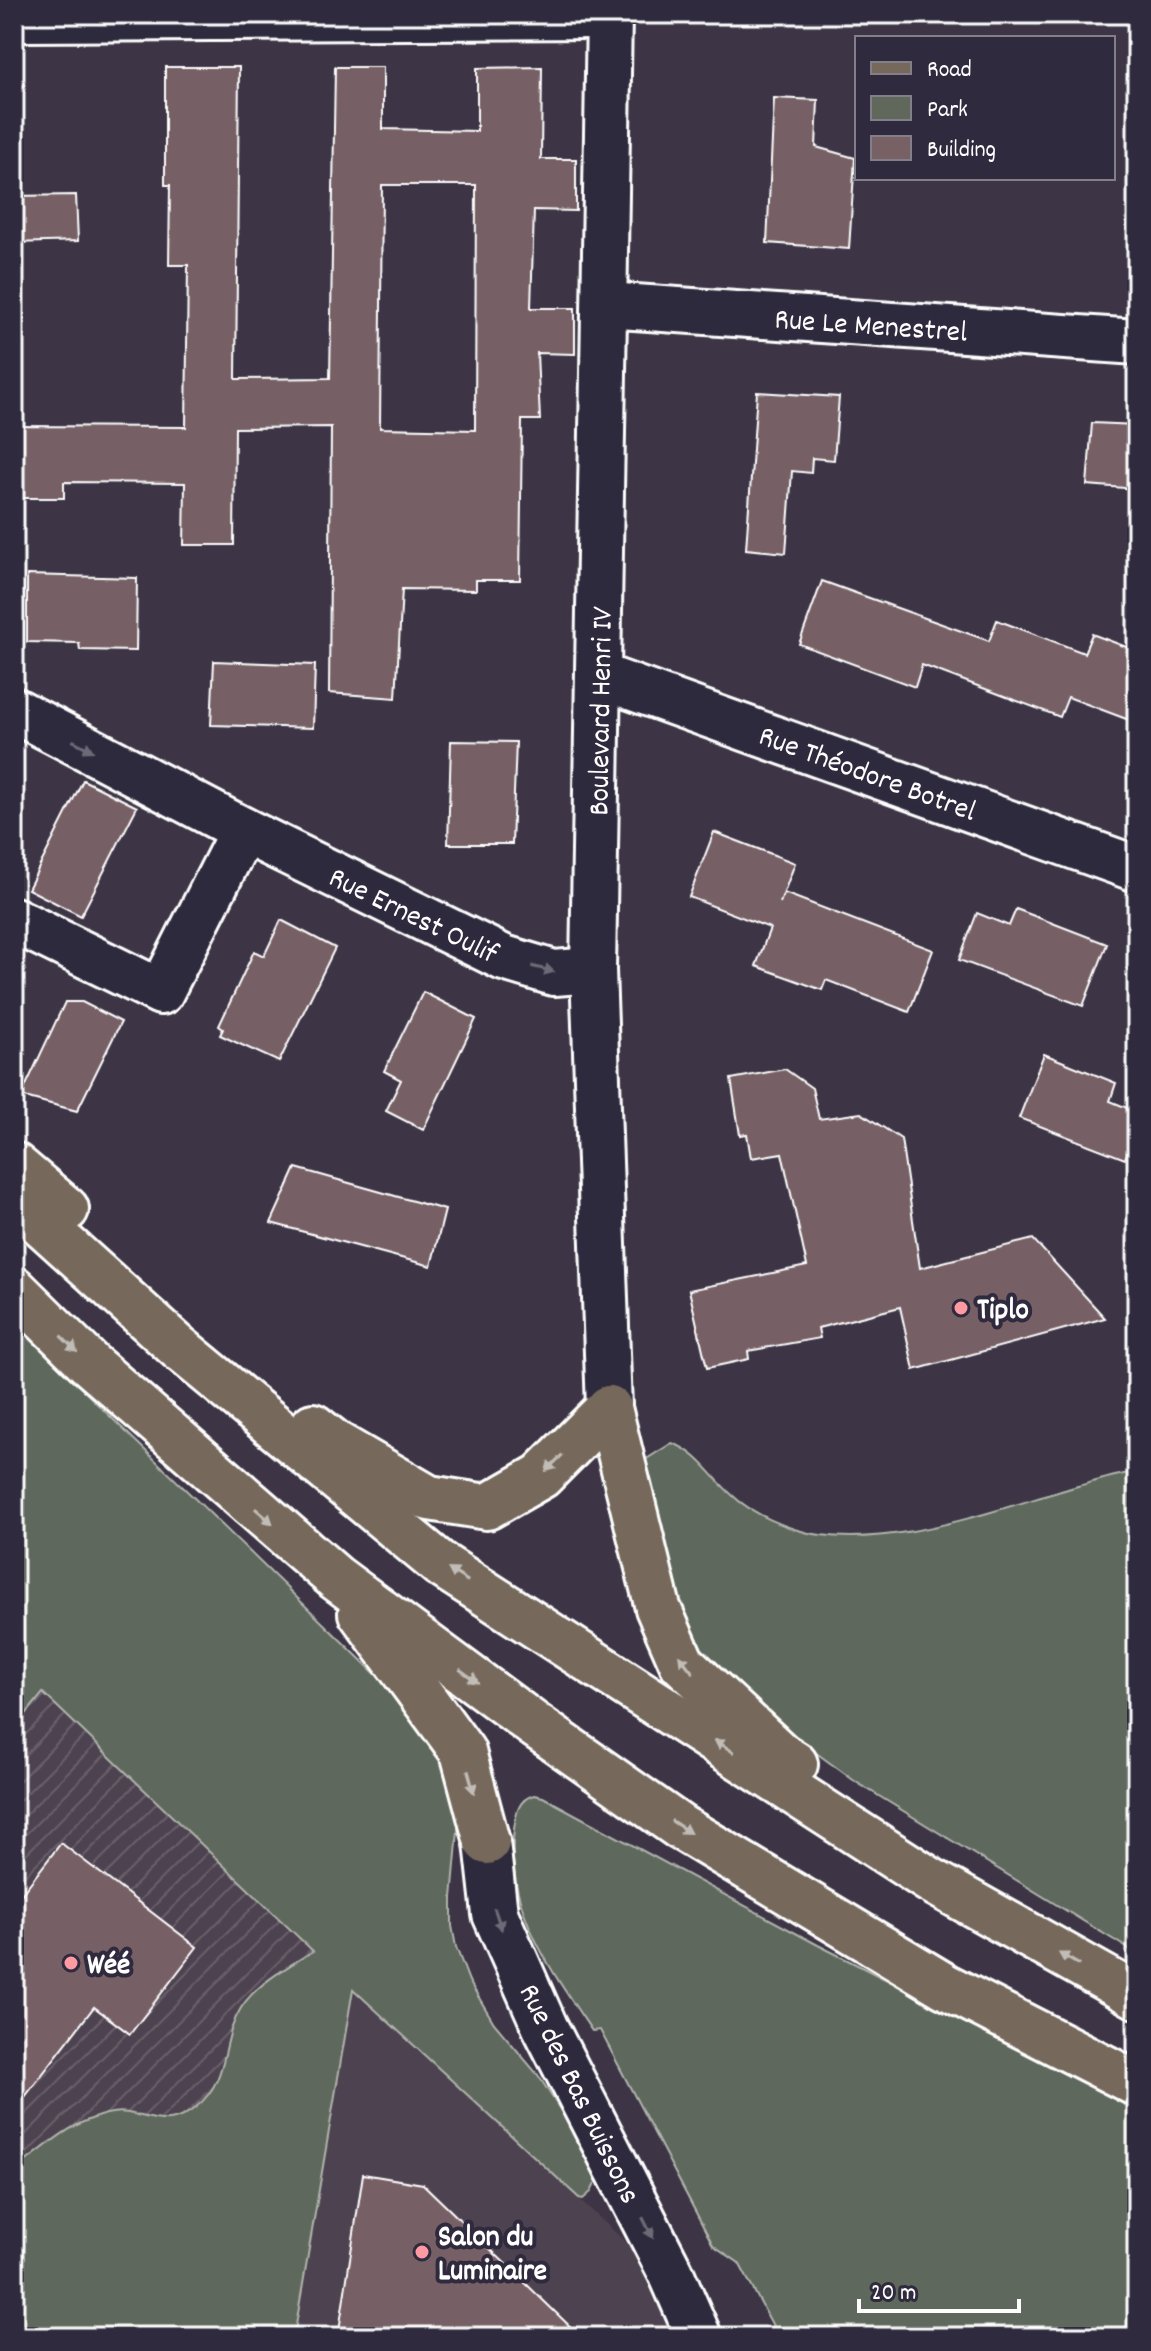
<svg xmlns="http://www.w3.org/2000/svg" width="1151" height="2351" viewBox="0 0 1151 2351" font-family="Dekko,sans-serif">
  <defs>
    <pattern id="industrial-furrows" width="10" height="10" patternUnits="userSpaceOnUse" patternTransform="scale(2)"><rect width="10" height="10" fill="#4e424f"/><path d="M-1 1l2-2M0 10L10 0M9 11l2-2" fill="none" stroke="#695e69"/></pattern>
  </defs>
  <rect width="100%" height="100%" fill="#3d3545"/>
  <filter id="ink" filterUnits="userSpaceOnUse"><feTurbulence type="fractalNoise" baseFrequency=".0125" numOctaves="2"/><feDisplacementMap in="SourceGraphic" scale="16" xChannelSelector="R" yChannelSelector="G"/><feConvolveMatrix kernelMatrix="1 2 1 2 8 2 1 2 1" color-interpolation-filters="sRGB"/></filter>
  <g filter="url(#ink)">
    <!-- built -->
    <polygon fill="#4e424f" points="353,1989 572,2192 727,2337 243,2337"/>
    <!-- industrial -->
    <polygon fill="url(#industrial-furrows)" points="14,1664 313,1951 243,2337 14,2337"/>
    <!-- green -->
    <g fill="#5f685b" stroke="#afb4ad" stroke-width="2">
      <path d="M14,1323L392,1690L448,1762L458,1806V1831L452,1898V1926L456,1947L469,1981L494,2023L538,2075L588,2153L596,2182L591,2192L583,2199L579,2198L353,1989L294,2337H14V2170C39,2153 62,2129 91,2119C103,2114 120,2110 133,2114C159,2120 172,2127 196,2107C231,2079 220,2041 241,2008C257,1983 288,1967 313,1951L43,1693L14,1729Z"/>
      <path d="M672,1443C699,1453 711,1476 731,1494C748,1511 771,1521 794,1529C877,1556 996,1509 1078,1486C1097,1481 1117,1474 1137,1472V1954L856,1782L744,1700L708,1666L670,1596L645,1460Z"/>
      <path d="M534,1795L543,1797L818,1945L1137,2107V2337H779L739,2263L713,2245L600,2030L592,2031C551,1970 504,1907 514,1829C516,1814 518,1799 534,1795Z"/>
    </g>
    <!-- building -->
    <g fill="#776165" stroke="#fff" stroke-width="2" fill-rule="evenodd">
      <path d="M165,67H239L236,379L330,378L335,67H383V129L477,131V68L542,67L541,159H576V211L534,210L531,308H575V354L537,353L540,420H522L520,580H476V590L402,589L396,698L329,693L331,427L235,428L234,545H184L185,483L64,482V498H14V426L186,427L188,265H169L170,185H165ZM382,185H476L475,430L380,428Z"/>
      <polygon points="774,98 818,100 816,147 855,158 849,249 767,243"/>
      <polygon points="76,195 78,241 14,243 14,196"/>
      <polygon points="757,392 839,397 834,460 812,458 811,473 792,471 786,553 746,549"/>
      <polygon points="1092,423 1137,425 1137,489 1087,485"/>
      <polygon points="27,575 137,578 136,651 80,650 79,643 27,642"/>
      <polygon points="822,581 989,641 997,620 1084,653 1092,634 1137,651 1137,723 1068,697 1060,717 922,665 915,687 799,644"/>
      <polygon points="214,661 315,665 313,728 211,725"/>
      <polygon points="451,741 516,742 512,844 448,844"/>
      <polygon points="83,780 137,807 81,916 28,889"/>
      <polygon points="714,832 795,863 780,903 784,893 933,950 909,1012 826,980 822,990 756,966 770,928 689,897"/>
      <polygon points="1016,909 1107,944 1083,1006 959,960 977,913 1009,926"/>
      <polygon points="281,920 335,948 279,1062 220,1035 223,1029 219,1026 254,951 264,956"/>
      <polygon points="423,992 476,1019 423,1130 386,1111 401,1080 384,1071"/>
      <polygon points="65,1002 82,1002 121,1022 77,1111 21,1096"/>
      <polygon points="1044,1054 1116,1083 1110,1101 1137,1112 1137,1127 1125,1159 1019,1118"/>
      <polygon points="785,1069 812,1088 819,1119 861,1113 901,1139 920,1268 1033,1239 1105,1318 914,1370 900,1307 818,1328 820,1338 748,1351 749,1359 707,1368 689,1290 807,1266 782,1153 751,1158 747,1134 740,1135 731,1079"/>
      <polygon points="296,1168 445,1210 431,1266 271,1223"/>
      <polygon points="61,1843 197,1947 130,2034 94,2007 14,2111 14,1904"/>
      <polygon points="363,2174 423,2184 581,2337 338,2337"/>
    </g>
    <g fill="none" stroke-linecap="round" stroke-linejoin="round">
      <defs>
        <g id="minor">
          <polyline points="14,19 609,16"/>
          <polyline points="606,305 1137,342"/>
          <polyline points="600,676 1137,869"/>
          <polyline points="14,710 243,830 504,958 554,973 593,970"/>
          <polyline points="14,920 161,992 243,830"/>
        </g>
        <g id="tertiary">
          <polyline points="609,14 593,970 609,1408"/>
          <polyline points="487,1842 495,1914 545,2027 671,2273 699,2337"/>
        </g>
        <g id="primary">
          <polyline points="14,1165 66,1209"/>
          <polyline points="14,1199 178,1347 440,1564 930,1880 1137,1996"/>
          <polyline points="14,1289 90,1364 336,1578 536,1726 680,1827 945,1986 1137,2084"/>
          <polyline points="609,1408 658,1608 682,1663 781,1755 795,1764"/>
          <polyline points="313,1426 336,1444 429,1498 487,1507 541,1476 609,1408"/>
          <polyline points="361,1613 463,1752 487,1842"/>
        </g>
      </defs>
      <!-- minor casing -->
      <use href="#minor" stroke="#fff" stroke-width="50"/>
      <!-- tertiary casing -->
      <use href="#tertiary" stroke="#fff" stroke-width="50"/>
      <!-- primary casing -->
      <use href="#primary" stroke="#fff" stroke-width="50"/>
      <!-- minor -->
      <use href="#minor" stroke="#2f2a3d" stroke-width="44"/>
      <!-- tertiary -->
      <use href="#tertiary" stroke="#2f2a3d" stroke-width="44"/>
      <!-- primary -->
      <use href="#primary" stroke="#76695c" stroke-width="44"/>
    </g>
    <!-- one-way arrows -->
    <defs><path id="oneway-solid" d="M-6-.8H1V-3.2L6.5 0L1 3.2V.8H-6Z" transform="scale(2)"/></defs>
    <g fill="#6d6a77">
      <use href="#oneway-solid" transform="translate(83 746) rotate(28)"/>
      <use href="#oneway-solid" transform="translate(543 969) rotate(14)"/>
      <use href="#oneway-solid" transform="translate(498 1919) rotate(71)"/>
      <use href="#oneway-solid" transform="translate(648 2228) rotate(63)"/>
    </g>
    <g fill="#c1bcb6">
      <use href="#oneway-solid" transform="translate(69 1344) rotate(45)"/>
      <use href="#oneway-solid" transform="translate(554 1463) rotate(135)"/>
      <use href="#oneway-solid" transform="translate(264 1516) rotate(41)"/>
      <use href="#oneway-solid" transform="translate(458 1575) rotate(-148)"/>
      <use href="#oneway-solid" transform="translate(686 1664) rotate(-128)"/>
      <use href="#oneway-solid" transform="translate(469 1676) rotate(36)"/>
      <use href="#oneway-solid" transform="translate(724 1746) rotate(-147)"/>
      <use href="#oneway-solid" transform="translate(471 1782) rotate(75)"/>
      <use href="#oneway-solid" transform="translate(681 1827) rotate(33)"/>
      <use href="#oneway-solid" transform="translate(1069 1959) rotate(-150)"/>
    </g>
  </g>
  <!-- markers -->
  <g fill="#ff9aa2" stroke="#2f2a3d" stroke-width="3">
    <circle cx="961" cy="1308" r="8"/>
    <circle cx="71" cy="1963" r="8"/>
    <circle cx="422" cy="2252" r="8"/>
  </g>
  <g text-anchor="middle" stroke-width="8" stroke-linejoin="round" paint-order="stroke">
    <!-- street labels -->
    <g font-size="30" fill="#fff" stroke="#2f2a3d">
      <text transform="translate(871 324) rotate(4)" y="10">Rue Le Menestrel</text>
      <text transform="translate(599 711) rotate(-89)" y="10">Boulevard Henri IV</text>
      <text transform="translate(868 772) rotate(20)" y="10">Rue Théodore Botrel</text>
      <text transform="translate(414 914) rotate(26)" y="10">Rue Ernest Oulif</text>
      <text transform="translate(581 2093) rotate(64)" y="10">Rue des Bas Buissons</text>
    </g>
    <!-- poi labels -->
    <g font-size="30" font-weight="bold" fill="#fff" stroke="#2f2a3d" text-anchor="start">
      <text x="977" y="1318">Tiplo</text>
      <text x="87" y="1973">Wéé</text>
      <text x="438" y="2245">Salon du<tspan x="438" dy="34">Luminaire</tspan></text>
    </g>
  </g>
  <!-- margin -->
  <rect width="1151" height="2351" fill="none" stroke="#2f2a3d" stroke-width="48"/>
  <rect x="24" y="24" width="1103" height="2303" fill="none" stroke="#fff" stroke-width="3" filter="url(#ink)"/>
  <!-- legend -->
  <rect x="855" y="36" width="260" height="144" fill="#2f2a3d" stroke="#827f8b" stroke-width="2"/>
  <rect x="871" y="62" width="40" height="12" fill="#76695c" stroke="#827f8b" stroke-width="2"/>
  <text x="927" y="76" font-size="24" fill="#ffffff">Road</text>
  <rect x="871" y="96" width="40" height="24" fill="#5f685b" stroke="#827f8b" stroke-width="2"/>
  <text x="927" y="116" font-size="24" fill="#ffffff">Park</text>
  <rect x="871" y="136" width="40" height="24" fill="#776165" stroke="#827f8b" stroke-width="2"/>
  <text x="927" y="156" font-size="24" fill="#ffffff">Building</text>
  <!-- scale -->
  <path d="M859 2299v12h160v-12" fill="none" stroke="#ffffff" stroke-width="4"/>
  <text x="871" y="2299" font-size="24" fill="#ffffff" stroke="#2f2a3d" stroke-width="6" paint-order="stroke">20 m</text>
</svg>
